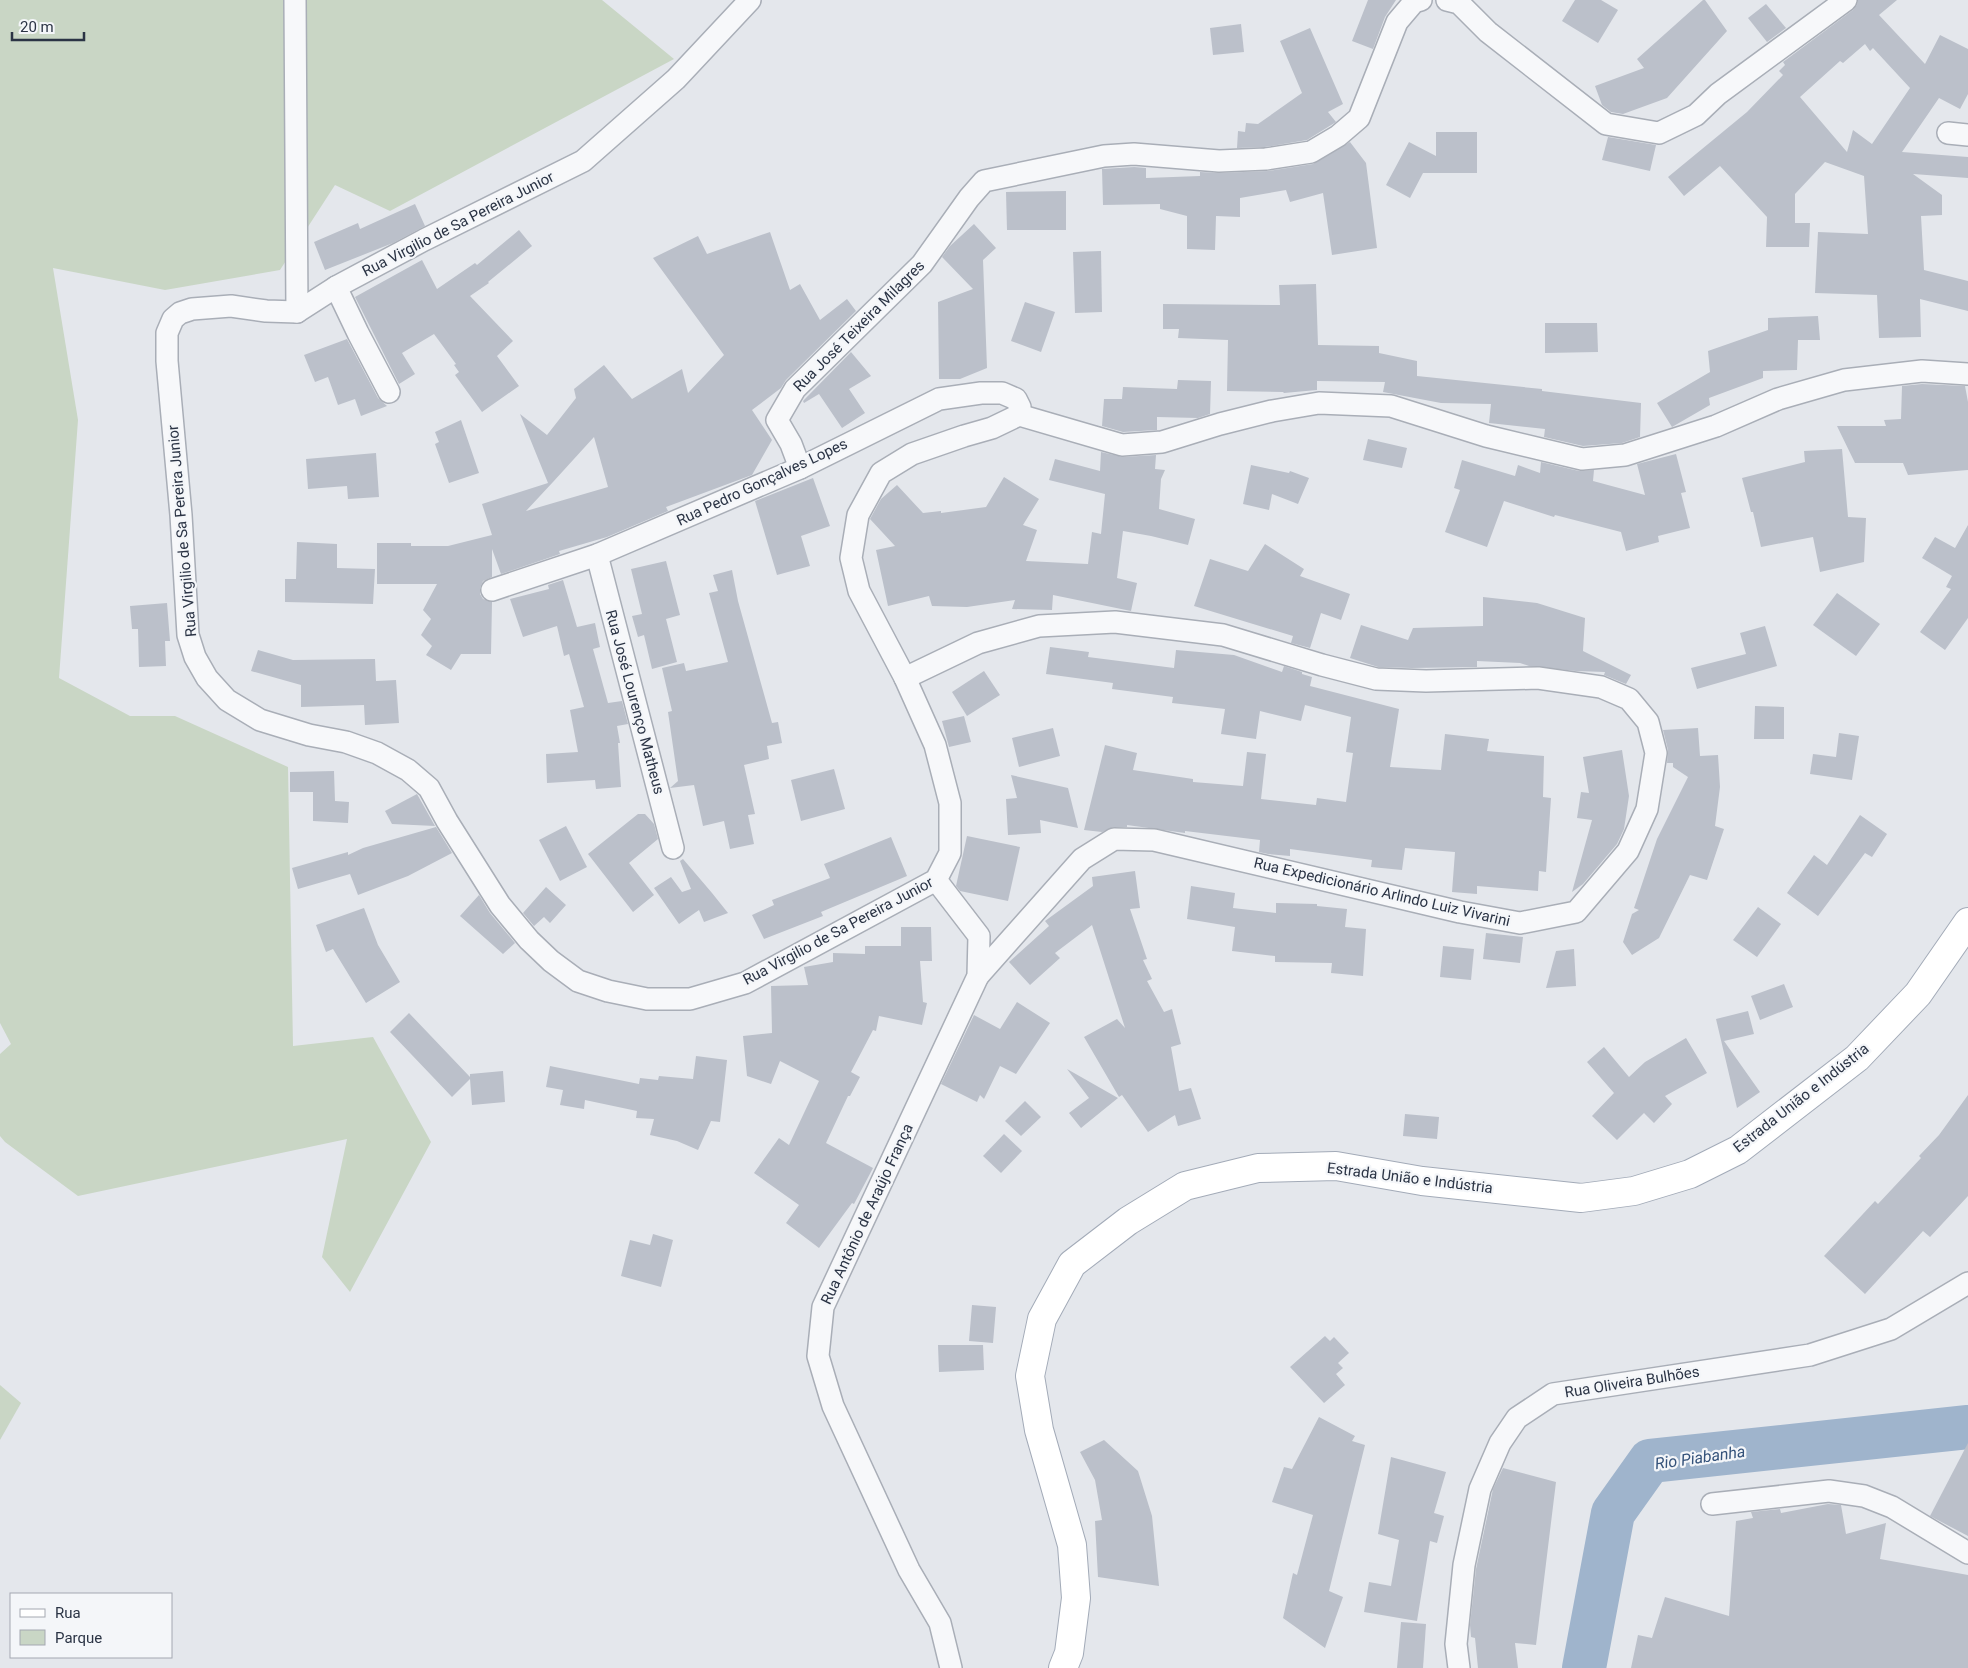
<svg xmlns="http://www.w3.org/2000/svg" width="1968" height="1668" viewBox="0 0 1968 1668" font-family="Roboto,sans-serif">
  <rect width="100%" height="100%" fill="#e4e7ec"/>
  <!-- green -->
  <g fill="#c9d6c5">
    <polygon points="0,0 602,0 674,59 390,211 335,185 280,270 165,290 53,268 78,420 59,678 130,716 175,716 288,767 293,1046 373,1037 431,1142 350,1292 322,1257 347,1139 78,1196 5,1142 0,1136 0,1054 11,1044 0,1023"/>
    <polygon points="0,1385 21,1403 0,1440"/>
  </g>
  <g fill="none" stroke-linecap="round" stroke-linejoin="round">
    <!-- river -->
    <polyline stroke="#9fb4cc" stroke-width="44" points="1584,1668 1613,1513 1650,1461 1968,1427"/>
  </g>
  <!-- building -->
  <g fill="#bbc0ca" fill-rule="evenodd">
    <polygon points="1368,0 1396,0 1385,17 1373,49 1352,41"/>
    <polygon points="1575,0 1601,0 1618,10 1598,43 1562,21"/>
    <polygon points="1703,0 1705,0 1727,31 1667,98 1623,114 1611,112 1602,105 1595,86 1644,68 1637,59"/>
    <path d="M1858,0H1897L1879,15L1925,64L1940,35L1968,49V94L1960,109L1939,98L1902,152L1968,157V178L1913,174L1942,195V215L1921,216L1924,270L1968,281V311L1920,299L1921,337L1879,338L1877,295L1815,293L1818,232L1868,234L1864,176L1825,162L1795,194V223H1810L1809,247H1766L1767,217L1720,166L1684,196L1668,177L1747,112L1783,75L1779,71L1785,65L1783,62L1853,10L1857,5ZM1865,44L1870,51L1873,48L1910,88L1872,144L1853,130L1847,152L1800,97L1840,61L1843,63Z"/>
    <polygon points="1766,4 1786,28 1767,42 1748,18"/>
    <polygon points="1241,24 1244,52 1213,55 1210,28"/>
    <polygon points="1310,28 1343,104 1328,112 1336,122 1307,140 1265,147 1237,148 1238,131 1245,132 1246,123 1258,124 1302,93 1280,41"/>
    <polygon points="1436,132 1477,132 1477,173 1423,173 1410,198 1386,185 1409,142 1436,156"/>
    <polygon points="1608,137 1656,145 1650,171 1602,160"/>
    <polygon points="1350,142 1366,163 1377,248 1332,255 1323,193 1290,202 1286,190 1240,198 1240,217 1216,216 1215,250 1187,249 1187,216 1160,209 1160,204 1103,205 1102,169 1134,167 1146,168 1146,178 1200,176 1200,172 1220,173 1268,171 1313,164"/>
    <polygon points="1066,191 1066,230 1007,230 1006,192"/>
    <polygon points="415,204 425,226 393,243 325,270 314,242 358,223 360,229"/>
    <polygon points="974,224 996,248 983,260 987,368 960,379 939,379 938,302 973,289 942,257 950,246"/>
    <polygon points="519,230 532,246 488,282 489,283 470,296 513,341 497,356 519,386 482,412 455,375 459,372 454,365 456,364 434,334 402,353 415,374 399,384 355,297 422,260 437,289 475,263 477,265"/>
    <path d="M770,232L790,290L800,284L820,320L847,299L856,311L786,380L781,388L752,410L772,440L752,475L666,507L668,511L607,537L559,551L560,554L501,574L492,549V577L483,581L480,588V594L483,599L492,602L491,654H461L451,670L426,655L432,646L421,635L431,619L423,610L437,584H377V543H411V546H448L492,535L482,504L548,483L520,414L547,435L576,398L574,389L604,365L632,399L682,369L688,393L724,355L653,258L698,236L707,254ZM594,437L608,487L526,511L553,482Z"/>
    <polygon points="1101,251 1102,312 1075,313 1073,252"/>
    <polygon points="1316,284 1318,345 1379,346 1379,353 1417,361 1417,376 1542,389 1542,391 1641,403 1640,437 1622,443 1583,446 1544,437 1545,429 1489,423 1491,404 1441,403 1383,392 1385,382 1317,381 1317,390 1284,393 1283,392 1227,391 1228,340 1178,338 1179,329 1163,329 1163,304 1280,305 1279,285"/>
    <polygon points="1025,302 1055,312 1041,352 1011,341"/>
    <polygon points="1818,316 1820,340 1798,340 1797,370 1763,371 1763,378 1709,398 1710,405 1672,427 1657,403 1710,372 1708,351 1768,330 1768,318"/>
    <polygon points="1545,323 1597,323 1598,352 1545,353"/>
    <polygon points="347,339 378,398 387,406 361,416 355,399 338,405 328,377 315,382 304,355"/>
    <polygon points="851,352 871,376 849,389 865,413 842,428 819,394 804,403 803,401"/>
    <polygon points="1178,380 1211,381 1210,414 1198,418 1157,417 1157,430 1123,432 1102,426 1104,399 1122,399 1123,387 1177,389"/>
    <polygon points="1922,384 1965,386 1968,402 1968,470 1908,475 1903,463 1855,463 1837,426 1886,426 1884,420 1901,419 1902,386"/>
    <polygon points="461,420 479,473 449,483 435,444 439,442 435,432"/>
    <polygon points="1368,439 1407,448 1402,468 1363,460"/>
    <polygon points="1842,449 1848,517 1866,518 1864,562 1820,572 1813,537 1761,547 1753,512 1751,512 1742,478 1805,462 1804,451"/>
    <polygon points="1101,452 1123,457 1156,455 1155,469 1165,470 1161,479 1159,509 1195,519 1188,545 1151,536 1123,531 1117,578 1137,583 1131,611 1053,595 1052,610 1012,609 1015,600 967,607 932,606 929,596 888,606 876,550 895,546 870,519 881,499 897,485 923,513 941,511 941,513 986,507 1004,477 1039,499 1023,525 1037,530 1026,561 1088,564 1092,532 1101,534 1105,494 1049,480 1055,459 1100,471"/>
    <polygon points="376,453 379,497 348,499 347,486 308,489 306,459"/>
    <polygon points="1676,454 1686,492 1681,493 1690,528 1658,536 1659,542 1626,551 1621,532 1555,515 1554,517 1504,501 1487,547 1445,532 1460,490 1454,488 1462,460 1515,476 1518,465 1540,473 1541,462 1579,471 1594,470 1593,481 1645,495 1637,464"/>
    <polygon points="1251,465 1289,473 1290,471 1309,478 1298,504 1272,494 1269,510 1243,504"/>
    <polygon points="813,478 830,526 801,536 810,566 777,575 755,501"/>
    <polygon points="1968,525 1968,618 1945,650 1920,632 1951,589 1946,587 1952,576 1922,558 1935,537 1955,548"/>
    <polygon points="297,542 337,544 337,568 375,569 373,604 285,602 285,579 296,579"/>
    <polygon points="1265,544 1304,569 1300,576 1350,594 1341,620 1321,613 1310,648 1291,643 1293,636 1194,606 1210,559 1248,571"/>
    <polygon points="666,561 680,615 666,619 677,662 652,669 644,635 638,637 632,616 642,614 631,569"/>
    <polygon points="732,570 738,601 772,723 778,722 782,743 767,746 769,759 744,765 755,814 748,815 754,844 730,849 724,821 703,826 694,785 670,788 678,781 668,712 672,711 662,668 684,663 686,671 728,662 709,593 718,591 713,575"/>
    <polygon points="563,580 577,627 595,623 600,647 593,649 608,703 622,701 628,724 617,726 620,743 618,743 621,787 596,789 595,780 547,783 546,754 578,752 570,710 584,707 569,654 564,656 557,626 523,637 510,599 549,589 548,585"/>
    <polygon points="1837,593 1880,624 1856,656 1813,625"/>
    <polygon points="1483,597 1537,603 1585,618 1583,651 1631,675 1626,684 1604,675 1605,672 1576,671 1529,666 1520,663 1477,661 1477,667 1412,668 1378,667 1350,658 1361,625 1408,640 1413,628 1483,626"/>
    <polygon points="167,603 170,641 165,641 166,666 139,667 138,629 132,629 130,606"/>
    <polygon points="1765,626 1777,666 1697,689 1691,668 1746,654 1740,633"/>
    <polygon points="1050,647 1089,652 1088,657 1174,668 1176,650 1234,655 1282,672 1284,666 1302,672 1302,674 1312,677 1310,686 1399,709 1390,767 1441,770 1445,734 1489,739 1487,751 1544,756 1543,797 1551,798 1546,872 1539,871 1538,891 1477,886 1477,894 1452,892 1455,852 1405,848 1402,870 1371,867 1372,860 1290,849 1290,856 1268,854 1259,852 1260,840 1185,831 1185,833 1127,825 1127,827 1114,827 1102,832 1084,830 1105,745 1137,753 1133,770 1193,779 1193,782 1243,786 1247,752 1266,754 1261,799 1316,805 1317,798 1346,802 1353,753 1346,752 1351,717 1305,705 1301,721 1260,711 1256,739 1221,734 1225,709 1172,703 1173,697 1112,689 1113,683 1046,674"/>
    <polygon points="258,650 293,660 375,659 376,681 396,680 399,723 365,725 364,705 301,707 301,685 251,671"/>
    <polygon points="984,671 1000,695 967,716 952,692"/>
    <polygon points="1755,706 1784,707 1784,739 1754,739"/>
    <polygon points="964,716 971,742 949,747 942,721"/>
    <polygon points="1053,728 1060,756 1019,767 1012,738"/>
    <polygon points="1698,728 1700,756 1718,755 1720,787 1715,826 1724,829 1707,880 1690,875 1659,938 1632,955 1623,942 1632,914 1639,910 1634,908 1657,839 1688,777 1673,767 1673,763 1667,763 1668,750 1663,730"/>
    <polygon points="1839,733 1859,736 1852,780 1810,774 1813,754 1836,757"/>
    <polygon points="1622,750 1629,796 1624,829 1617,844 1583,884 1572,892 1592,820 1577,818 1581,792 1589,793 1583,757"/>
    <polygon points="834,769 845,809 801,821 791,780"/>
    <polygon points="334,771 335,801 349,802 348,823 313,821 313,792 290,792 290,772"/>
    <polygon points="1011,775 1068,788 1078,828 1040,820 1041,833 1008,835 1006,799 1017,798"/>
    <polygon points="417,794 435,826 392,824 385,811"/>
    <polygon points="638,814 645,814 654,824 658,839 629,863 654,895 633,912 588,854"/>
    <polygon points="1860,815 1887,834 1872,857 1865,853 1818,916 1787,893 1814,855 1827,865"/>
    <polygon points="566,826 587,867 560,881 539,840"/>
    <polygon points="436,827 452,853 408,876 358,895 350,874 298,889 292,868 348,852 348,855 363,848"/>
    <polygon points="967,836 1020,847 1008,901 960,891 956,886"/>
    <polygon points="891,837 907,876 821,912 823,916 764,939 752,915 774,905 772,900 830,878 824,864"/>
    <polygon points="683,859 712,893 728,913 704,922 699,910 679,924 654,888 671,877 682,892 691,889 680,861"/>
    <polygon points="1135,871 1140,908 1130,909 1147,959 1143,960 1152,979 1147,981 1164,1012 1172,1009 1181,1044 1171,1047 1179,1091 1191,1088 1201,1119 1178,1126 1175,1115 1148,1132 1122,1095 1119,1097 1084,1037 1117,1019 1125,1028 1092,925 1055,953 1060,958 1030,985 1009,962 1049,926 1045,921 1093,886 1092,877"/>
    <polygon points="1191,886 1235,893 1233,908 1276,913 1276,903 1317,904 1317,906 1347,909 1345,927 1366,929 1363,976 1331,973 1332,963 1275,962 1275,956 1232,951 1235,927 1187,919"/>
    <polygon points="546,887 566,905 550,923 544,917 534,926 523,913"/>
    <polygon points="479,895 490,913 515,943 503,954 460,916"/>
    <polygon points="1758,907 1781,924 1757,957 1733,940"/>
    <polygon points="364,908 378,945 400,982 366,1003 333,949 326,952 316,925"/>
    <polygon points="901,927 931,927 932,961 920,961 923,1002 927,1003 922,1025 879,1016 876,1031 873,1030 851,1072 860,1077 850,1096 848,1096 826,1143 873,1168 854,1204 852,1203 819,1248 786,1223 799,1205 754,1173 779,1138 789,1145 819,1081 780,1061 771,1084 747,1076 743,1036 772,1033 771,986 808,985 804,967 833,962 833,953 865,954 865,946 901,946"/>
    <polygon points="1486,933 1523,937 1520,963 1483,959"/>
    <polygon points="1443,946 1474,949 1471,980 1440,977"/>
    <polygon points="1574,949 1576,986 1546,988 1556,951"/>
    <polygon points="1784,984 1793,1007 1760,1020 1751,996"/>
    <polygon points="1017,1002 1050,1023 1016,1074 1000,1066 984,1099 980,1095 977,1102 941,1084 974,1015 1000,1029"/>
    <polygon points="1748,1011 1754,1034 1724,1041 1760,1092 1737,1108 1716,1019"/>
    <polygon points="409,1013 470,1077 470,1074 503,1071 505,1102 472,1105 470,1079 452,1097 390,1032"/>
    <polygon points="1686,1038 1707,1073 1665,1096 1672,1104 1654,1123 1644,1113 1617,1140 1592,1116 1614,1093 1587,1062 1604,1047 1629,1077 1645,1062"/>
    <polygon points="696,1056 727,1060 720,1122 711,1121 698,1150 677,1141 650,1135 654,1119 636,1118 637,1111 585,1100 584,1109 560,1105 563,1090 546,1087 550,1066 639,1084 640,1078 658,1080 659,1076 693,1079"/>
    <polygon points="1067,1069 1118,1098 1081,1128 1069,1113 1089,1098"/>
    <polygon points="1968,1095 1968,1196 1930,1237 1923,1231 1865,1294 1824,1256 1875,1201 1878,1204 1921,1158 1919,1156 1939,1135"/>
    <polygon points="1025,1101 1041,1117 1021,1136 1005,1121"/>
    <polygon points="1405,1114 1439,1117 1437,1139 1403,1136"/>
    <polygon points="1004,1134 1022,1151 1001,1173 983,1156"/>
    <polygon points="653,1234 673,1240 661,1287 621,1276 630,1240 650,1245"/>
    <polygon points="972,1305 996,1307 993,1343 969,1341"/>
    <polygon points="1325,1336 1330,1341 1334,1337 1349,1353 1338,1363 1343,1368 1336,1374 1345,1385 1324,1403 1290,1367"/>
    <polygon points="938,1345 983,1345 984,1370 939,1372"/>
    <polygon points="1319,1417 1355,1436 1352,1441 1365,1445 1329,1591 1343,1597 1325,1648 1283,1618 1293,1573 1297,1575 1313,1515 1272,1502 1284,1467 1292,1469"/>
    <polygon points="1104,1440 1138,1471 1152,1516 1159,1586 1098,1577 1095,1521 1102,1520 1095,1480 1080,1452"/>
    <polygon points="1968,1443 1968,1536 1930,1516"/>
    <polygon points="1391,1457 1446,1472 1434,1513 1444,1516 1437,1543 1430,1541 1417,1621 1364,1612 1369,1582 1391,1586 1399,1540 1378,1534"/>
    <polygon points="1503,1468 1556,1482 1536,1645 1515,1643 1518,1668 1478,1668 1475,1638 1471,1637 1470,1625 1476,1569 1493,1489"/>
    <polygon points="1828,1504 1841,1505 1846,1534 1886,1523 1880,1559 1968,1575 1968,1668 1631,1668 1638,1635 1652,1638 1665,1597 1729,1616 1736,1521 1753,1518 1751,1512 1780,1509 1781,1513"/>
    <polygon points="1401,1622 1426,1624 1423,1668 1397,1668"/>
  </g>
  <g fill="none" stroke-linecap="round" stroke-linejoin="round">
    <defs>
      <g id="street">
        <polyline points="295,0 297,312"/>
        <polyline points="750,0 676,79 583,161 424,240 336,287 297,312 266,311 231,306 192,309 180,313 173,319 167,333 167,361 181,515 188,635 195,657 207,678 227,700 260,720 309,735 346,742 377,753 408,770 429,788 447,821 500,905 529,940 551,961 578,981 608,991 647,999 690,999 745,983 936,880 950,853 950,803 935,745 905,678 859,591 851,558 858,515 881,473 912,454 964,436 992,428 1019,415 1122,445 1162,442 1220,424 1272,411 1319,403 1391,406 1486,436 1582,459 1625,455 1716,426 1778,399 1844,380 1922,371 1968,374"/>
        <polyline points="1447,0 1459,3 1488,32 1606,124 1659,133 1696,115 1718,94 1846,0"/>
        <polyline points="1948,133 1968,135"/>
        <polyline points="336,287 358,333 389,392"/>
        <polyline points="800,468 791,444 777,420 795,389 922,264 969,198 984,181 1104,156 1134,154 1219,161 1266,159 1311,152 1338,136 1359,118 1397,22 1414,2 1421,0"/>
        <polyline points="597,555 673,848"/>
        <polyline points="492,590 597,555 800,468 939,399 981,393 1002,393 1016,399 1020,407 1019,415"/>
        <polyline points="905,678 978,643 1039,626 1115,622 1223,635 1322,665 1376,679 1426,681 1538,678 1601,687 1629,699 1648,722 1656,753 1647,809 1628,851 1576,912 1520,923 1460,912 1154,840 1114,839 1082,859 978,976"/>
        <polyline points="936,880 979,936 978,976 823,1307 818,1356 833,1406 909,1570 940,1623 951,1668"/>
        <polyline points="1712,1504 1829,1491 1864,1496 1892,1507 1968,1553"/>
        <polyline points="1459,1668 1456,1644 1464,1565 1480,1489 1500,1443 1517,1418 1553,1394 1810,1355 1891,1329 1968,1283"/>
      </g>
      <polyline id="primary" points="1063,1668 1069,1653 1076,1598 1072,1545 1039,1430 1030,1376 1042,1319 1072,1264 1128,1221 1185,1186 1258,1168 1336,1166 1422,1181 1581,1198 1634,1191 1690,1174 1738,1150 1857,1058 1918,994 1968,922"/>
    </defs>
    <!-- street casing -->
    <use href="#street" stroke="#a9aeb7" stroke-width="24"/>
    <!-- primary casing -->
    <use href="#primary" stroke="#a3abb8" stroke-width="30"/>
    <!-- street -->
    <use href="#street" stroke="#f7f8fa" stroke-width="21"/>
    <!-- primary -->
    <use href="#primary" stroke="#fff" stroke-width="28"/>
  </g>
  <g text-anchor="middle" stroke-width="4.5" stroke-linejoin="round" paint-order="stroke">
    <!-- street labels -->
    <g font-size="15" fill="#2b3445" stroke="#f4f6f9">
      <text transform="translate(458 224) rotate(-27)" y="5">Rua Virgilio de Sa Pereira Junior</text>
      <text transform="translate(859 326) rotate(-45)" y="5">Rua José Teixeira Milagres</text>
      <text transform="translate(762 482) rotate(-25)" y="5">Rua Pedro Gonçalves Lopes</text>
      <text transform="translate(182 531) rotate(-95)" y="5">Rua Virgilio de Sa Pereira Junior</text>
      <text transform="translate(635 702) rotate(75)" y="5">Rua José Lourenço Matheus</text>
      <text transform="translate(1382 892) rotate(13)" y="5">Rua Expedicionário Arlindo Luiz Vivarini</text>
      <text transform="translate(838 931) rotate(-28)" y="5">Rua Virgilio de Sa Pereira Junior</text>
      <text transform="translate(1801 1098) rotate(-38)" y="5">Estrada União e Indústria</text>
      <text transform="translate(1410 1178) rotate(7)" y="5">Estrada União e Indústria</text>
      <text transform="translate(867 1214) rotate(-65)" y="5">Rua Antônio de Araújo França</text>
      <text transform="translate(1632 1382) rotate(-9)" y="5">Rua Oliveira Bulhões</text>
    </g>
    <!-- water labels -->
    <g font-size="16" font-style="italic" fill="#34527a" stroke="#f4f6f9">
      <text transform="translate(1700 1457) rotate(-8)" y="6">Rio Piabanha</text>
    </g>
  </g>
  <!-- legend -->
  <rect x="10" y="1593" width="162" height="65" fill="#f4f6f9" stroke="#a4a8b1"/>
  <rect x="20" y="1609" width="25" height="8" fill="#ffffff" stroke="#a4a8b1"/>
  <text x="55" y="1618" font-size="15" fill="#2b3445">Rua</text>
  <rect x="20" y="1630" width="25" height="15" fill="#c9d6c5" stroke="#a4a8b1"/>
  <text x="55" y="1643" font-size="15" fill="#2b3445">Parque</text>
  <!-- scale -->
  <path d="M12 32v8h72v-8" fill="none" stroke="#2b3445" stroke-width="2.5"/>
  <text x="20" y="32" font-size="15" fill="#2b3445" stroke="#f4f6f9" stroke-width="4" paint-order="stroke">20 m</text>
</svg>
